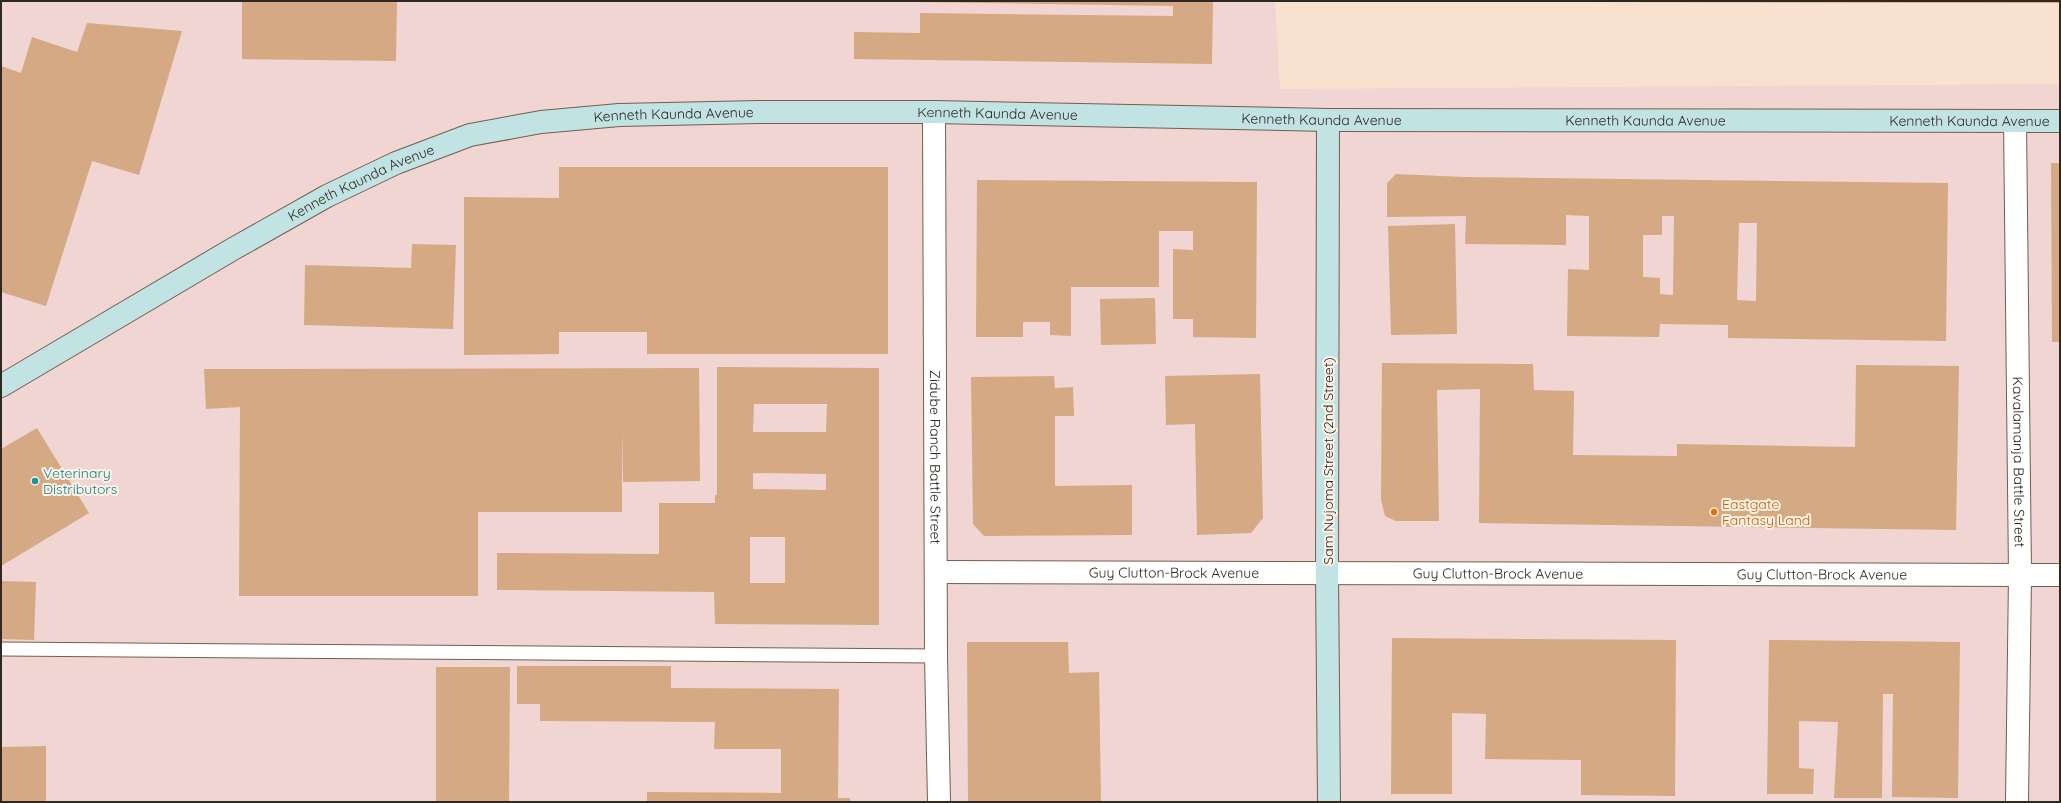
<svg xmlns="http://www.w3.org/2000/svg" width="2061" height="803" viewBox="0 0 2061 803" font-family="Quicksand,sans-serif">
  <rect width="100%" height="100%" fill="#f8e2cf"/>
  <!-- commercial -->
  <polygon fill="#f0d5d3" points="1,1 1275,1 1280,89 2060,84 2060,802 1,802"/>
  <!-- building -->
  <g fill="#d4a984" fill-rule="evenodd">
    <polygon points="242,1 397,1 396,61 242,59"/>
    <polygon points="918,1 1213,1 1212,64 854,59 854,32 920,33 920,13 1173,16 1173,6 918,2"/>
    <polygon points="1585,1 2060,1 2060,3 1585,2"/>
    <polygon points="87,23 182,31 139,175 92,161 46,306 1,292 1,66 21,73 32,37 77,52"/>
    <polygon points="2051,163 2060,163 2060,342 2052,342"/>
    <polygon points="559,167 888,167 888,354 647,354 647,332 559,332 559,354 464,355 464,197 559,198"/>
    <path d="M1396,174L1464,177L1948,183L1946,341L1728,338V325L1660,324L1659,337L1567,336L1568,269L1589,270V216L1566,215V245L1465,244L1466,216L1387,217V183ZM1662,216H1674L1673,295L1660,294V278L1643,277V235H1662ZM1739,223H1757L1756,301L1737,300Z"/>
    <polygon points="977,180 1257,182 1256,338 1193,337 1193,319 1173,319 1173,249 1193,250 1193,231 1159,231 1159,287 1071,287 1071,336 1050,335 1050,322 1023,322 1023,337 976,337"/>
    <polygon points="1455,224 1457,334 1391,335 1388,226"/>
    <polygon points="412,244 456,245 453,329 304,325 305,265 411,268"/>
    <polygon points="1155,298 1156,344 1101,345 1100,299"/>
    <polygon points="1382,363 1533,364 1534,390 1574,391 1573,455 1677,456 1677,444 1855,447 1856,365 1959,366 1956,530 1479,523 1480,389 1437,390 1439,521 1396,521 1385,516 1381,500"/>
    <path d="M717,367L879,368V625L715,624L714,592L497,590V553L659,554V503H715V495H717ZM754,404H827L826,432H753ZM753,473L826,474V490L753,489ZM750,537H785V583H750Z"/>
    <polygon points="699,368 700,481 623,482 622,424 622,512 478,512 478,596 239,596 240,407 206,409 204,369"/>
    <polygon points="1260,374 1263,518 1251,533 1197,535 1195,424 1166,425 1165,376"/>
    <polygon points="1054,376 1055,388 1073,387 1074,416 1055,416 1055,486 1132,485 1132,535 984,536 973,524 971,377"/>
    <polygon points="37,428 89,513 1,566 1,449"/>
    <polygon points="1,581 36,582 34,640 1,639"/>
    <polygon points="1392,638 1676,640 1675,796 1581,795 1581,760 1485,759 1486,714 1452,713 1452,794 1391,794"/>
    <polygon points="1769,640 1960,642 1958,798 1892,797 1893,694 1883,694 1882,798 1834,798 1838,722 1799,721 1799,768 1814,769 1813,794 1767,794"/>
    <polygon points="967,642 1068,642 1069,673 1099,672 1101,802 968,802"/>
    <polygon points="517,666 671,666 671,688 839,689 838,798 850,798 850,802 647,802 647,792 781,793 781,749 714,749 715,722 540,721 540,704 517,704"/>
    <polygon points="436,667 510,667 509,802 436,802"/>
    <polygon points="46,746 46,802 1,802 1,747"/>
  </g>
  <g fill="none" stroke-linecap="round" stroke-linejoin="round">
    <defs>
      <polyline id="lane" points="1,649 936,656"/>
      <g id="street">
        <path id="s1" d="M934,112L936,656L939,802"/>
        <path id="s2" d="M2015,121L2020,575L2017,802"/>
        <path id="s3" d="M937,572L2060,575"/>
      </g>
      <g id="secondary">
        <polyline points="1328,120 1327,573 1329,802"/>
        <path id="s4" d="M1,386L233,249L327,196L396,163L470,135L541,122L619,115L759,112H934L1328,120L2060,121"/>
      </g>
    </defs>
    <!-- lane casing -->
    <use href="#lane" stroke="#725f4f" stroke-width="15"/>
    <!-- street casing -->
    <use href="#street" stroke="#725f4f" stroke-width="24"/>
    <!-- secondary casing -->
    <use href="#secondary" stroke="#725f4f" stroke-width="24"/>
    <!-- lane -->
    <use href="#lane" stroke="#fff" stroke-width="13"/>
    <!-- street -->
    <use href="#street" stroke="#fff" stroke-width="22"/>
    <!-- secondary -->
    <use href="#secondary" stroke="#c2e3e3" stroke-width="22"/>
  </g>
  <!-- markers -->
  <circle fill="#0f9aa8" stroke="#fef1e6" stroke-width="1.5" cx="35" cy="481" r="4"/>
  <circle fill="#e8710a" stroke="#fef1e6" stroke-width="1.5" cx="1714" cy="512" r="4"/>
  <g text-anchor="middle" stroke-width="4" stroke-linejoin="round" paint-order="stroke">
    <!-- street labels -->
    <g font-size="14" fill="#2f2720" stroke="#fef1e6">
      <text dy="5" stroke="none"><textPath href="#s4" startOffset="1062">Kenneth Kaunda Avenue</textPath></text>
      <text dy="5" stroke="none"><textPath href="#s4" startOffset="738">Kenneth Kaunda Avenue</textPath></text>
      <text dy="5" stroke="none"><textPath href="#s4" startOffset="1386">Kenneth Kaunda Avenue</textPath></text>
      <text dy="5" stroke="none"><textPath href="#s4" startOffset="1710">Kenneth Kaunda Avenue</textPath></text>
      <text dy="5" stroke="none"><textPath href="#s4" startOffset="2034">Kenneth Kaunda Avenue</textPath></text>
      <text dy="5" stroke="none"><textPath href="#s4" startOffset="414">Kenneth Kaunda Avenue</textPath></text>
      <text dy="5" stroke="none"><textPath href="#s1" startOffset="345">Zidube Ranch Battle Street</textPath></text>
      <text transform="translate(1328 461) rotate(-90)" y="5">Sam Nujoma Street (2nd Street)</text>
      <text dy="5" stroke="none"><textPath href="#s2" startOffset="341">Kavalamanja Battle Street</textPath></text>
      <text dy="5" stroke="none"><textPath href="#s3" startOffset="237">Guy Clutton-Brock Avenue</textPath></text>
      <text dy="5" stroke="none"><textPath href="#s3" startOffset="561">Guy Clutton-Brock Avenue</textPath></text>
      <text dy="5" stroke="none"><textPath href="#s3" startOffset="885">Guy Clutton-Brock Avenue</textPath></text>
    </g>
    <!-- culture labels -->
    <g font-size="14" fill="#0d838f" stroke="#fef1e6" text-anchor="start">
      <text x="43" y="478">Veterinary<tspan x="43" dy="16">Distributors</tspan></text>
    </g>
    <!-- food labels -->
    <g font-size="14" fill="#c56008" stroke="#fef1e6" text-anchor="start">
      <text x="1722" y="509">Eastgate<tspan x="1722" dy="16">Fantasy Land</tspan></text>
    </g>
  </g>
  <!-- border -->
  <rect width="2061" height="803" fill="none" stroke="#2f2720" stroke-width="4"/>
</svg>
